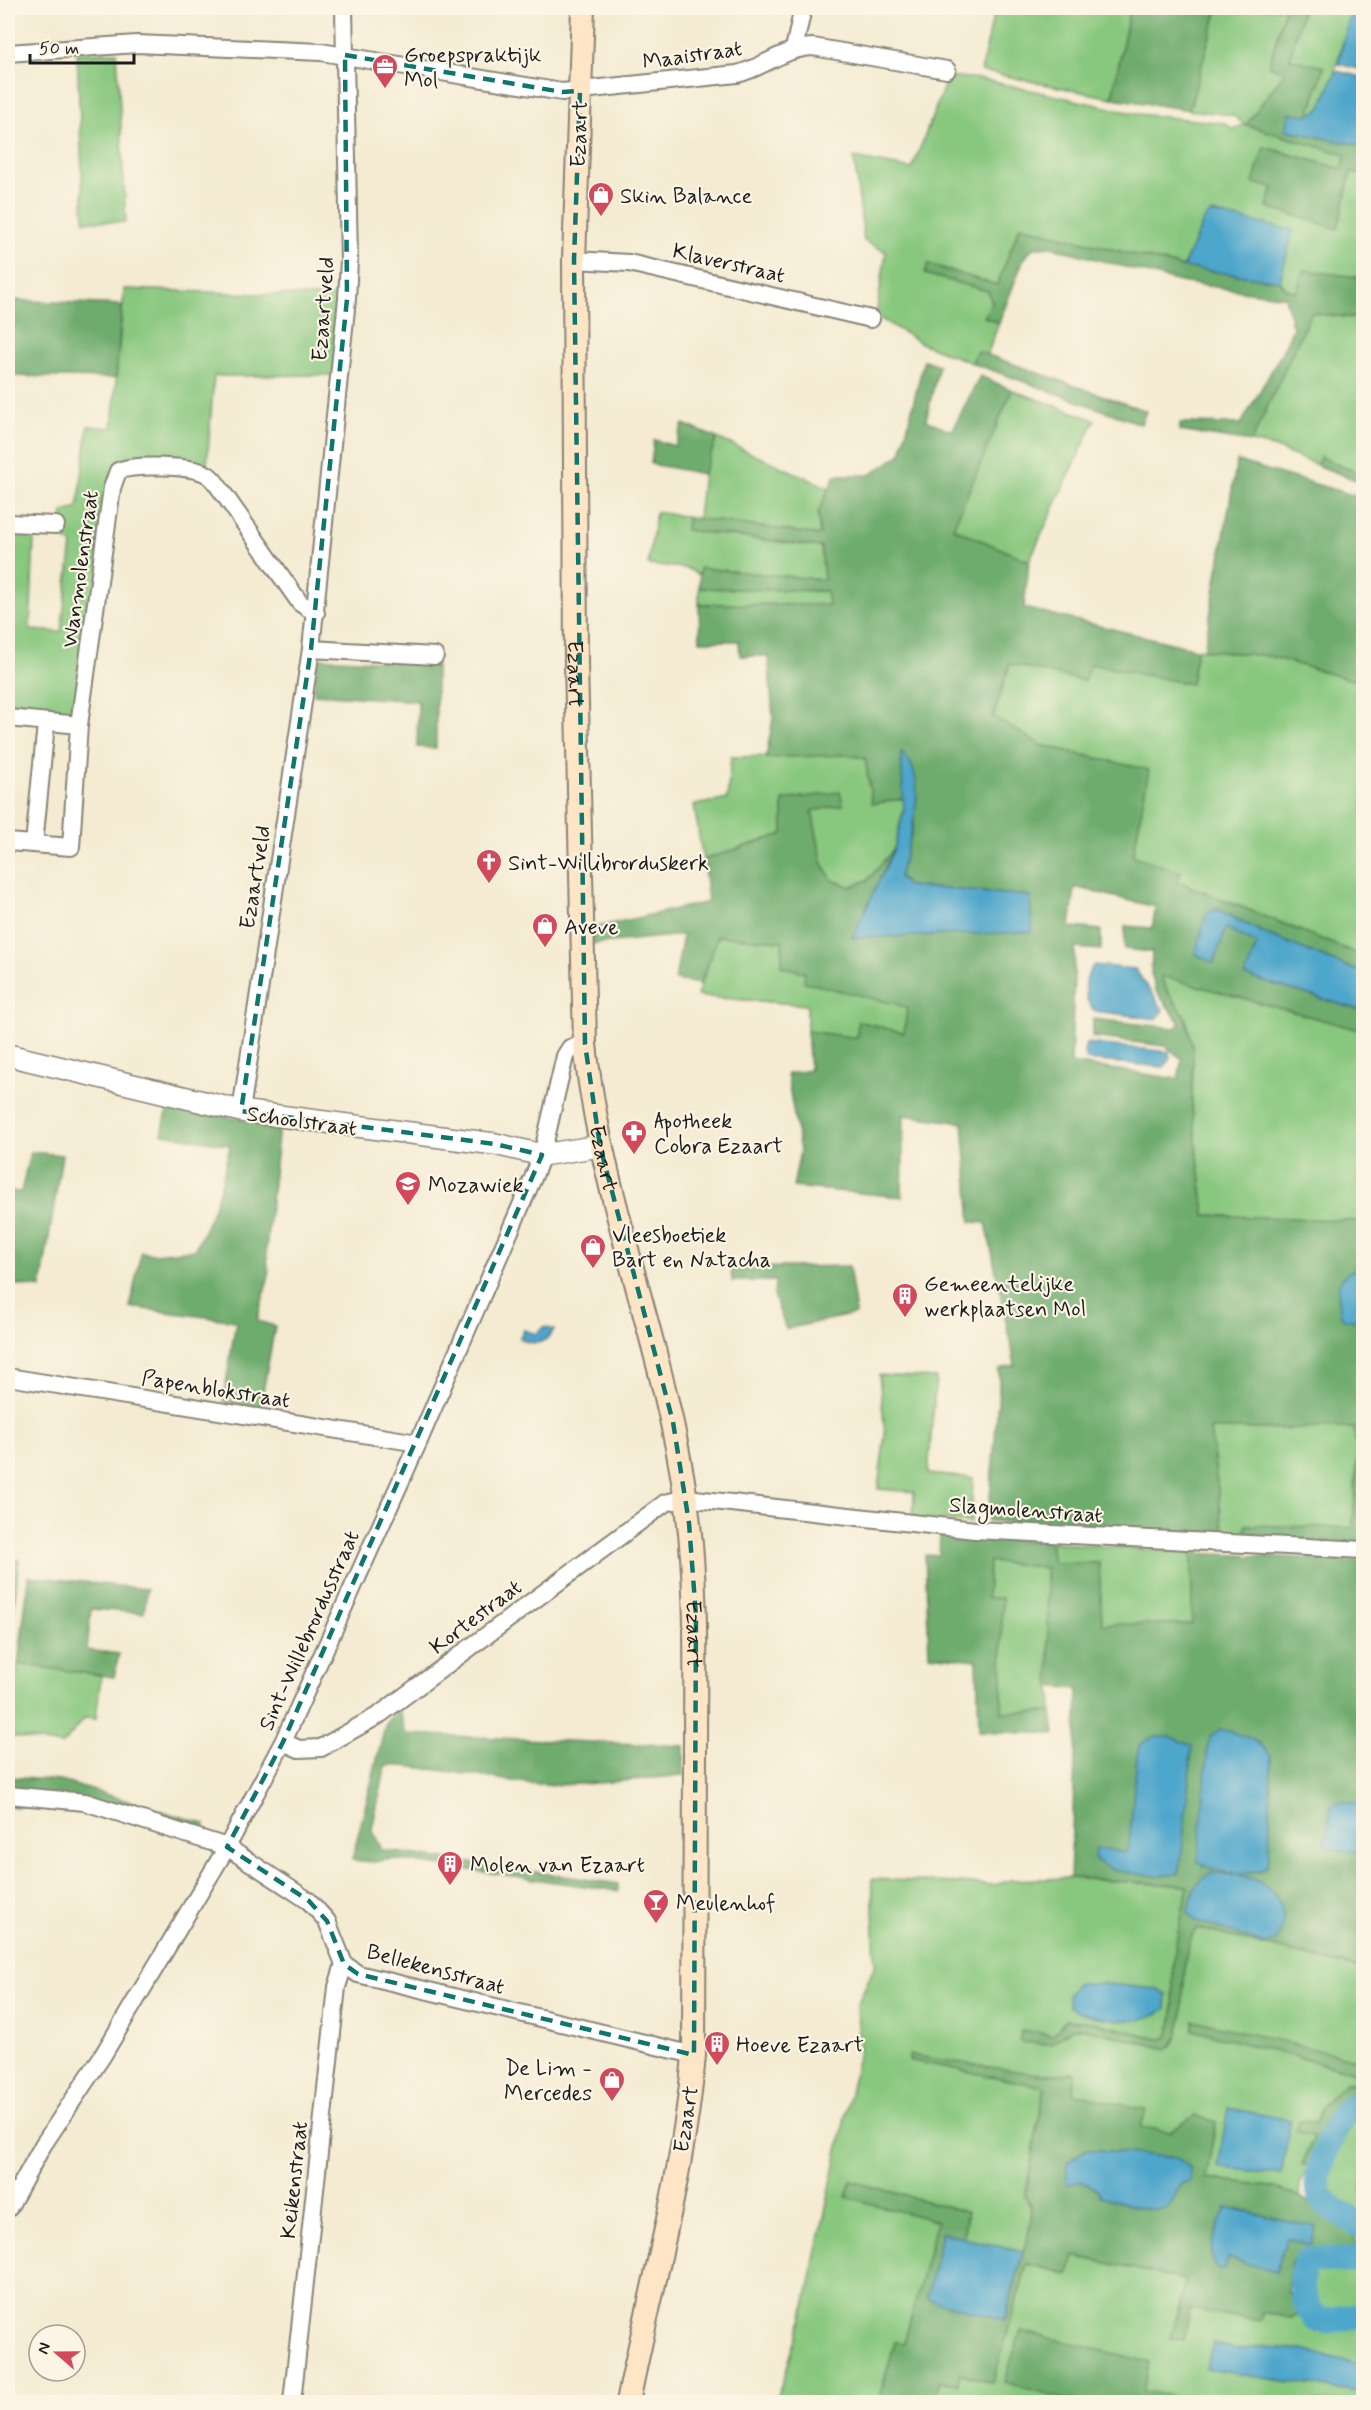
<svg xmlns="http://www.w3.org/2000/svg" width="1371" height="2410" viewBox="0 0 1371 2410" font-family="Mynerve,sans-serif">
  <rect width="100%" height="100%" fill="#fcf5e5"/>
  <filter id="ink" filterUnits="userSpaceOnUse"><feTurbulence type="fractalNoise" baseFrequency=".0167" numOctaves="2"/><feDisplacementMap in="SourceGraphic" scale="12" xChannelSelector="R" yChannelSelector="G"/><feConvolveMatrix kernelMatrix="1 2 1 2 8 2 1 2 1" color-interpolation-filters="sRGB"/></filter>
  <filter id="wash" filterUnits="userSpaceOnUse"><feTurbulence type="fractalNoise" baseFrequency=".008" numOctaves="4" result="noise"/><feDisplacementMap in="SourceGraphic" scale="24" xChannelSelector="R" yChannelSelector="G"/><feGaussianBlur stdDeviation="1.35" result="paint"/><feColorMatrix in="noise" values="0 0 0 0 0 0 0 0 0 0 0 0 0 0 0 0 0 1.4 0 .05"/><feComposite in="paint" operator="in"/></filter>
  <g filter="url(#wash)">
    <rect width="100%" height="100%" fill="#f4ebd2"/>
    <!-- green -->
    <g fill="#88c77e" stroke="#52724d" stroke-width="1.5">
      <polygon points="995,8 1130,8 1112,98 981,71"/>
      <polygon points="1218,8 1285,8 1269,66 1285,72 1246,125 1347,155 1343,169 1264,147 1273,188 1267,207 1338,228 1351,172 1363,176 1363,230 1358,247 1363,249 1363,278 1303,270 1297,292 1286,289 1280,281 1293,230 1204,220 1183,267 1020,226 997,285 929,264 925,274 988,291 992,303 985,317 999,323 987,355 977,352 972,363 923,344 876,316 886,252 864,241 854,158 912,169 948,76 981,79 1137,114 1225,123 1232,129 1245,125 1232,115 1189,110"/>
      <polygon points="1303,8 1352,8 1328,97 1320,109 1309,115 1324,67 1290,59"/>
      <polygon points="117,52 126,222 84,221 77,53"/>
      <polygon points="124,289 340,297 334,375 214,376 207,465 187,460 127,460 116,468 75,713 64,715 8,711 8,530 34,537 30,630 61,632 72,545 62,537 63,512 78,508 88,426 112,428"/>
      <polygon points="1311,313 1363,319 1363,475 1320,458 1317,465 1273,447 1251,442"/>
      <polygon points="1012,390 1095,420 1029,561 952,528"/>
      <polygon points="717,438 829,488 818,513 820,535 698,519 703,474"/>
      <polygon points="656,512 688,517 686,530 821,547 825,580 700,568 699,575 686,568 648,565"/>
      <polygon points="699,588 826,591 829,605 699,604"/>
      <polygon points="1197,649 1269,656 1363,683 1363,956 1177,881 1180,872 1133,856 1148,770 1041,745 993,717 1010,663 1084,681 1090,664 1191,683"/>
      <polygon points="845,755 865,758 872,804 906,798 894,849 868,880 850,887 832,880 822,862 812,811 783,800 783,834 703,860 694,805 727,799 731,757"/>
      <polygon points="718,936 782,941 805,972 858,993 907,1007 905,1033 858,1022 857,1038 807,1031 807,1005 697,996"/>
      <polygon points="1160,975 1363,1031 1363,1221 1205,1215 1192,1108 1193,1046 1185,1016 1168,993"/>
      <polygon points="879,1375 936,1378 928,1474 973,1478 971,1523 913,1518 914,1492 878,1489 885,1433"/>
      <polygon points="1355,1428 1357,1457 1353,1528 1247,1525 1243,1538 1224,1536 1210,1429"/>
      <polygon points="1050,1542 1192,1553 1192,1624 1102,1624 1099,1563 1053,1563"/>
      <polygon points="8,1559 19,1560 8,1653"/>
      <polygon points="989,1561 1046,1567 1052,1712 1002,1712 1002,1598 987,1598"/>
      <polygon points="18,1664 101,1675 96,1719 85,1718 62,1745 8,1736"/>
      <path d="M1070,1878L1188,1886C1183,1913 1174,1942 1173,1969C1172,1991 1177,2017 1167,2038L1160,2039L1093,2022L1067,2020L1053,2035L1021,2030L1020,2042L1064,2035L1072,2028H1082L1168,2049C1173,2030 1181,2009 1183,1990C1186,1968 1183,1947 1196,1928L1363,1970V2061L1194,2021L1193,2030L1363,2074V2083H1346L1316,2124L1301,2120L1314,2137L1302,2165L1309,2167L1300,2184L1299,2199L1288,2192L1205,2178L1216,2122L1195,2115L1170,2132L1141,2127L1145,2110L1074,2094L1075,2073L1044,2075L909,2060L1045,2087L1025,2196C1037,2214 1029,2232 1023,2252L963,2238L967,2212L851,2181L846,2197L938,2221L904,2343L895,2342L878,2402H776L803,2316L859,2051L857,2005L875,1965L872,1879L995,1885L1010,1880Z"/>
      <path d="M1356,2118H1363V2216L1344,2206L1330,2194C1328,2167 1342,2140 1356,2118Z"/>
      <polygon points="1074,2256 1186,2280 1171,2338 1183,2340 1190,2309 1260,2321 1262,2312 1291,2318 1298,2314 1315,2332 1363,2326 1363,2365 1302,2350 1264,2347 1238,2350 1214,2343 1206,2369 1363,2393 1363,2402 932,2402 940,2381 958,2373 993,2382 1027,2264 1069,2274"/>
      <path d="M1363,2266V2304L1329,2310L1317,2307C1315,2300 1307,2287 1308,2280C1308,2262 1351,2273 1363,2266Z"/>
    </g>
    <!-- forest -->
    <g fill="#6eac6d" stroke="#456444" stroke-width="1.5" fill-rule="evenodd">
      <polygon points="1130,8 1218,8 1189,110 1112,98"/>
      <polygon points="1285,8 1303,8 1290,59 1324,67 1309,115 1286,130 1363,146 1363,176 1351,172 1338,229 1267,207 1273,188 1253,183 1264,147 1342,169 1346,155 1246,125 1285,72 1269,66"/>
      <polygon points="1020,226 1183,267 1280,281 1286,289 1297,292 1303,270 1363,278 1363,319 1311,313 1251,442 1180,431 1180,423 1241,424 1281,354 1293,328 1285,297 1180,282 1048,246 1033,248 1024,258 999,323 984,317 992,303 988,291 925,274 928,264 997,285"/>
      <polygon points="8,300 122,305 116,378 8,376"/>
      <polygon points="977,351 1146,411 1141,424 972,363"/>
      <path d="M924,360L939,365L926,420L952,431L980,376L1012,390L953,528L1029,561L1024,608L1197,649L1191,684L1090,664L1084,681L1010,664L993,717L1041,745L1149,770L1133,856L1181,872L1177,881L1363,956V973L1264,933L1217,909L1225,927L1257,944L1246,976L1363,1011V1031L1161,976L1168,993L1185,1016L1193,1046L1192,1108L1205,1215L1363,1221V1543L1243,1538L1246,1525L1353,1528L1357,1457L1354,1428L1210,1429L1224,1536L988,1521L999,1389V1369L1015,1365L986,1223L971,1222L963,1123L904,1115L902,1197L793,1187L800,1151L787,1074L810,1070L807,1031L857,1038L858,1021L904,1033L907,1007L804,982L805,972L782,967V941L718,936L700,984L675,980L683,935L593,944L592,928L708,902L703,860L783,834V800L840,792L843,805L812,811L822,862L832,880L850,887L868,880L894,849L853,938L1030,896L907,886L899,876L914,824L901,752L906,798L872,804L865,758L845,755L766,758L773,718L768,656H740L739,641H700L699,604L829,605L826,591L699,588L700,568L824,580L821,547L685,530L688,517L820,535L818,513L835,475H870L901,454ZM1075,887L1156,907L1152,928L1125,926L1124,949L1152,952L1151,974L1156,991L1180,1023L1175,1028L1093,1019L1092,1037L1165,1046L1182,1059L1178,1079L1071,1063L1075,948L1101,950V930L1070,927Z"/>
      <polygon points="683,424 717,438 703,474 651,464 654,440 675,446"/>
      <polygon points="1320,457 1363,475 1363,483 1317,465"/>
      <polygon points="1237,461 1363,498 1363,683 1269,656 1204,650"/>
      <polygon points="317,658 436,664 436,748 417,747 418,701 314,694"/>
      <path d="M168,1106L279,1126L266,1249L269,1275L257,1321L275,1326L260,1408L223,1402L236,1321L130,1307L141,1252L153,1254L194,1250C214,1216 222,1184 230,1145L162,1134Z"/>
      <polygon points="30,1152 62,1155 41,1288 9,1284 8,1287 8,1191 21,1192"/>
      <polygon points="849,1266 856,1314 786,1329 774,1296 775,1281 732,1281 731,1268"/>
      <path d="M940,1535L1050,1542L1053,1563H1099L1102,1624H1192V1553L1363,1561V1970L1197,1928C1173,1959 1194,2029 1168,2049L1082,2028H1072L1051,2044L1020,2042L1021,2030L1053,2035L1066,2020L1093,2022L1160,2039L1167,2038C1177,2017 1172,1991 1173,1969C1174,1942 1183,1913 1188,1886L1070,1878L1078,1689L1050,1686L1046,1568L989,1561L987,1598H1002V1712H1052L1055,1734L979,1731L977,1660L929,1655L925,1555H939Z"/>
      <polygon points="29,1576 147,1589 144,1613 91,1609 87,1650 119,1654 114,1677 18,1664"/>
      <path d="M398,1707L406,1734L684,1746V1775C636,1779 585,1787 537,1784C487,1779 437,1767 386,1765L372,1829L382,1850L618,1884V1891L393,1859L373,1862L352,1860L386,1723Z"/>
      <polygon points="8,1777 61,1781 205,1824 203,1833 127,1808 54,1805 8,1807"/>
      <polygon points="1194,2020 1363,2061 1363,2074 1192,2030"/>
      <path d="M909,2055L1044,2075L1075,2073L1074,2094L1146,2110L1141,2127L1170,2132L1195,2115L1216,2122L1206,2178C1232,2182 1263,2183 1288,2192C1308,2200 1354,2227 1360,2247C1339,2260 1313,2244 1291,2261L1287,2291L1294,2301L1298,2314L1291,2318L1262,2312L1261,2321L1190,2309L1183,2340L1171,2338L1186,2280L1074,2256L1069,2274L1027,2264L993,2383L959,2373L958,2384L940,2382L932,2402H878L895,2342L904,2343L937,2221L846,2197L851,2181L967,2212L963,2238L942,2233L1005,2320L1032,2220L1031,2205L1025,2196L1045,2087L909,2060ZM1086,2149L1176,2158L1190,2168C1150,2236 1135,2202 1079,2181Z"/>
      <path d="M1346,2083H1363V2093C1328,2096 1320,2139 1309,2167L1302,2165L1314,2137L1296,2131L1300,2120L1316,2123L1322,2106Z"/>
      <polygon points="1021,2331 1150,2362 1143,2391 1171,2396 1174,2402 1076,2402 1004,2382"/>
    </g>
    <!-- water -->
    <g fill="#4ea6cb" stroke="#356174" stroke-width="1.5">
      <polygon points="1352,8 1363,8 1363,70 1338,64"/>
      <polygon points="1336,71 1363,77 1363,146 1286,130 1290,113 1309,115 1320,109"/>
      <polygon points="1211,213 1293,230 1280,281 1183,267 1204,220"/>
      <path d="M901,752C933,778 908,843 899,877L907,886L1030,896L1032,932L852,938L894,849L904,810Z"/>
      <polygon points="1217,909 1264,933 1363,973 1363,1011 1245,976 1257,944 1226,928 1214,963 1195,954 1207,913"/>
      <path d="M1094,965L1135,969L1163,1010L1157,1019L1095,1011C1082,1000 1083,977 1094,965Z"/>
      <polygon points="1086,1043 1169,1052 1170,1060 1164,1067 1087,1060 1084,1052"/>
      <path d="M1355,1269L1363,1270V1321L1346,1320L1341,1316C1339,1294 1331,1279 1355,1269Z"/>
      <path d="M544,1327L554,1330C545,1345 533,1346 519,1338L524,1330L536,1334Z"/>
      <path d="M1220,1729C1240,1734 1258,1738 1271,1756L1269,1859L1267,1867C1248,1879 1217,1874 1198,1862L1208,1744L1211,1736Z"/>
      <path d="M1154,1737H1171L1192,1746L1181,1862L1179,1873C1161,1879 1106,1873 1094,1859L1095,1848L1125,1852L1129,1845L1137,1756L1140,1744Z"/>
      <polygon points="1337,1802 1363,1803 1363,1853 1330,1849 1325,1843 1332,1805"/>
      <path d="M1210,1873C1222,1874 1236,1874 1247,1877C1277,1887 1294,1914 1275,1942L1265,1944L1194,1920L1188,1912C1191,1894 1194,1884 1210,1873Z"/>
      <path d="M1099,1983L1156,1989L1167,1995L1166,2008C1142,2028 1095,2020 1069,2007L1068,1994L1076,1984Z"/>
      <polygon points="1228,2108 1291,2120 1281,2175 1218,2167"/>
      <path d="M1086,2149L1177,2158L1190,2168V2181L1181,2184C1177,2190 1174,2200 1170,2205C1159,2218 1115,2200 1101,2196L1096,2188L1079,2181L1066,2185L1067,2163Z"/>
      <path d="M1226,2207L1316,2227L1311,2245L1287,2239L1276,2272L1228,2258L1225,2269L1220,2270C1201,2255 1219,2226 1226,2207Z"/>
      <polygon points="941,2233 1023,2252 1005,2320 927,2299"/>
      <polygon points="1213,2343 1238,2350 1264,2347 1302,2350 1363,2365 1363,2393 1206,2369"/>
    </g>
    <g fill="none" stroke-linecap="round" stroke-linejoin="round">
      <!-- river -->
      <g stroke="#4ea6cb" stroke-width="26">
        <path d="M1364,2103C1355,2104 1349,2107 1344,2114C1334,2126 1311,2180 1319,2193C1327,2210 1348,2217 1364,2227"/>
        <path d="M1364,2256C1346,2265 1325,2257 1306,2261C1296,2282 1303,2302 1316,2319L1326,2321L1364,2314"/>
      </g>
    </g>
  </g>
  <g filter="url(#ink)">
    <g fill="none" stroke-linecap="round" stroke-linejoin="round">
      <defs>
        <g id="minor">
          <polyline points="794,49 803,8"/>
          <path d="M8,53L137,44L321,52L562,92L737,74C765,67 784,48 813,47L947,70"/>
          <polyline points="574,260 629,263 871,319"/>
          <polyline points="8,523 56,525"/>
          <polyline points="311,649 435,656"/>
          <polyline points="8,718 79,725"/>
          <path d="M8,842L71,847L79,725L112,488L118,471C134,464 193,465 208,475C214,479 217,485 221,490L300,603L316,613"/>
          <polyline points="34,844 46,724"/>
          <polyline points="241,1111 311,649 347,299 349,260 344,8"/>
          <polyline points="8,1377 418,1443"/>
          <polyline points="283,1742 299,1749 321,1748 379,1715 665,1503 686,1498 975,1530 1364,1550"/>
          <polyline points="8,1795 85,1802 227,1847 309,1901 327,1921 344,1964 358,1974 694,2055"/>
          <polyline points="8,2209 43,2145 103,2055 227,1847 283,1742 418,1443 533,1178 542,1155 565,1056 570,1048 585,1044"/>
          <polyline points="292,2402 337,1987 344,1964"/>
        </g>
        <polyline id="tertiary" points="8,1055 241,1111 495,1144 542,1155 600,1146"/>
        <g id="secondary">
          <path id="s1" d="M583,8L574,260L576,663L585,1044C601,1200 664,1345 686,1500C698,1584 695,1668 695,1752C695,1853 694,1954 694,2055C684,2172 651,2288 628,2402"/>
        </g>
      </defs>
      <!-- minor casing -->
      <use href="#minor" stroke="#888477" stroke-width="20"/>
      <!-- tertiary casing -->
      <use href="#tertiary" stroke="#888477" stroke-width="24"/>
      <!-- secondary casing -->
      <use href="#secondary" stroke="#888477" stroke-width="26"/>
      <!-- minor -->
      <use href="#minor" stroke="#fff" stroke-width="16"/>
      <!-- tertiary -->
      <use href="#tertiary" stroke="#fff" stroke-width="21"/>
      <!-- secondary -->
      <use href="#secondary" stroke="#fee5c5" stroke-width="22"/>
    </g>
  </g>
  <!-- marked area -->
  <path fill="none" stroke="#0f766e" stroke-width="4.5" stroke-dasharray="12 8" stroke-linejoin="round" d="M345,55L562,92L580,91L574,260L585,1044L600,1146L673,1422L689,1523L696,1616L694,2055L358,1974L344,1964L327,1921L309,1901L227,1847L283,1742L542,1155L495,1144L241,1111L311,649L347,299Z"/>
  <!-- icons -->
  <defs>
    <symbol id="office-pin" viewBox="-11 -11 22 30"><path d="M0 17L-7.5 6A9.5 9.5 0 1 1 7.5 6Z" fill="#d1495b" stroke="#fcf5e5"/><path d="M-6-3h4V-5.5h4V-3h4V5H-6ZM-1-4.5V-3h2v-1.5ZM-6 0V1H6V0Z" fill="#fff"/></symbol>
    <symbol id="shop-pin" viewBox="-11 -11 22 30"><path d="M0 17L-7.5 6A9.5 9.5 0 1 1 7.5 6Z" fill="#d1495b" stroke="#fcf5e5"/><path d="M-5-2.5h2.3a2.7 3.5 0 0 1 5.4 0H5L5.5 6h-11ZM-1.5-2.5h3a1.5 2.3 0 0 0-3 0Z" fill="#fff"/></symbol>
    <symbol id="church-pin" viewBox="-11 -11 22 30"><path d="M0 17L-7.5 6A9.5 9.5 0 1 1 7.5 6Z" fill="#d1495b" stroke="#fcf5e5"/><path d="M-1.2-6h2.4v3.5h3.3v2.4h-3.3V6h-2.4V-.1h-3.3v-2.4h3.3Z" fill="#fff"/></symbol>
    <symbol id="pharmacy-pin" viewBox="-11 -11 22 30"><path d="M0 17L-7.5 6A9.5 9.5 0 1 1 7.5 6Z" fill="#d1495b" stroke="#fcf5e5"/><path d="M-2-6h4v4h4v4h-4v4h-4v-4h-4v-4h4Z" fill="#fff"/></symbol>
    <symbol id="school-pin" viewBox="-11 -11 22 30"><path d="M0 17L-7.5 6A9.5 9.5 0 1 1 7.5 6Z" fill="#d1495b" stroke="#fcf5e5"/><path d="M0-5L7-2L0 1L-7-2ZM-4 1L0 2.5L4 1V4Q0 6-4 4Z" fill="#fff"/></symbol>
    <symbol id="building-pin" viewBox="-11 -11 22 30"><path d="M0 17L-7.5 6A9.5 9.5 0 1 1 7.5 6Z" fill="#d1495b" stroke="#fcf5e5"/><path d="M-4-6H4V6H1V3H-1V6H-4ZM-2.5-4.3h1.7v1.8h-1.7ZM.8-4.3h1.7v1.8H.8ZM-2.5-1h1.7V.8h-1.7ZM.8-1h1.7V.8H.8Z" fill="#fff"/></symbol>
    <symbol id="bar-pin" viewBox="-11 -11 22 30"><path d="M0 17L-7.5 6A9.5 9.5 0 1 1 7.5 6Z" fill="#d1495b" stroke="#fcf5e5"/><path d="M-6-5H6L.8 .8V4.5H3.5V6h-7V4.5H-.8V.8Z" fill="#fff"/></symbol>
  </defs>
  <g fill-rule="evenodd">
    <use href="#office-pin" x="370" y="52" width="30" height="40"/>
    <use href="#shop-pin" x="586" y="180" width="30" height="40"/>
    <use href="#church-pin" x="474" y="847" width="30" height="40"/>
    <use href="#shop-pin" x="530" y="911" width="30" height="40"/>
    <use href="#pharmacy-pin" x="619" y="1118" width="30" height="40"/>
    <use href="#school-pin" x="393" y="1169" width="30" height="40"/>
    <use href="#shop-pin" x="578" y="1232" width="30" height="40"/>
    <use href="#building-pin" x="890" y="1281" width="30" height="40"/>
    <use href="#building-pin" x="435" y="1849" width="30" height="40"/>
    <use href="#bar-pin" x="641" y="1887" width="30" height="40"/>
    <use href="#building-pin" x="702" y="2029" width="30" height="40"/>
    <use href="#shop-pin" x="597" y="2065" width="30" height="40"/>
  </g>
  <g text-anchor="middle" stroke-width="4.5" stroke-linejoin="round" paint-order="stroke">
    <!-- poi labels -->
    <g font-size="22" fill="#1c1c1c" stroke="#fcf5e5" text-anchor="start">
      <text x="404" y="62">Groepspraktijk<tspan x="404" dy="25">Mol</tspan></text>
      <text x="620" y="203">Skin Balance</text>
      <text x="508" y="870">Sint-Willibrorduskerk</text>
      <text x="564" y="934">Aveve</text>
      <text x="654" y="1128">Apotheek<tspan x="654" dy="25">Cobra Ezaart</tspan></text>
      <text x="428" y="1192">Mozawiek</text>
      <text x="612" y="1242">Vleesboetiek<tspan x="612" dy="25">Bart en Natacha</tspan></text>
      <text x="924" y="1291">Gemeentelijke<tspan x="924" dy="25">werkplaatsen Mol</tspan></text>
      <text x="470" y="1872">Molen van Ezaart</text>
      <text x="676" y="1910">Meulenhof</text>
      <text x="736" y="2052">Hoeve Ezaart</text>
      <text x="592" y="2075" text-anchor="end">De Lim -<tspan x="592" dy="25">Mercedes</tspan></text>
    </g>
    <!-- street labels -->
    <g font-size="22" fill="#1c1c1c" stroke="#fcf5e5">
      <text transform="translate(692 54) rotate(-8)" y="8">Maaistraat</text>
      <text transform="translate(578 134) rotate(-88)" y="8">Ezaart</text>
      <text transform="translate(729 262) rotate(13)" y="8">Klaverstraat</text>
      <text transform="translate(322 309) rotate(-86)" y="8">Ezaartveld</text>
      <text transform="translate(79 569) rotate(-82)" y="8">Wanmolenstraat</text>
      <text dy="8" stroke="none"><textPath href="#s1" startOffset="666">Ezaart</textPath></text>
      <text transform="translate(254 877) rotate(-81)" y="8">Ezaartveld</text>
      <text transform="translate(302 1120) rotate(8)" y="8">Schoolstraat</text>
      <text dy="8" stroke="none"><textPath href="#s1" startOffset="1152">Ezaart</textPath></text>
      <text transform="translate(216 1388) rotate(9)" y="8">Papenblokstraat</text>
      <text transform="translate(1026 1509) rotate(4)" y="8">Slagmolenstraat</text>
      <text transform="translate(475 1616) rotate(-37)" y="8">Kortestraat</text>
      <text transform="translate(308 1630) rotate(-66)" y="8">Sint-Willebrordusstraat</text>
      <text dy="8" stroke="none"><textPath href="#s1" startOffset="1638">Ezaart</textPath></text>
      <text transform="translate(436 1968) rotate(15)" y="8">Bellekensstraat</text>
      <text transform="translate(685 2119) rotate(-81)" y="8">Ezaart</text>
      <text transform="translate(293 2180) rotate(-84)" y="8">Keikenstraat</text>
    </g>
  </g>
  <!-- margin -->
  <rect width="1371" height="2410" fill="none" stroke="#fcf5e5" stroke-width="30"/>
  <!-- north arrow -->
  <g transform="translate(57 2353) rotate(290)"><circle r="28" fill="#fcf5e5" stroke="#a29e95" stroke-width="1.5"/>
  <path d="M0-4.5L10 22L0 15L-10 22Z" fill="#d1495b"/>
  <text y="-9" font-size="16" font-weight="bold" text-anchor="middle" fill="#1c1c1c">N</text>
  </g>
  <!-- scale -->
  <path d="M30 54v9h104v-9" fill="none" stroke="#1c1c1c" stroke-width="3"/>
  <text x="39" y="54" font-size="18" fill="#1c1c1c" stroke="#fcf5e5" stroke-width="4.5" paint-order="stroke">50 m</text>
</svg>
